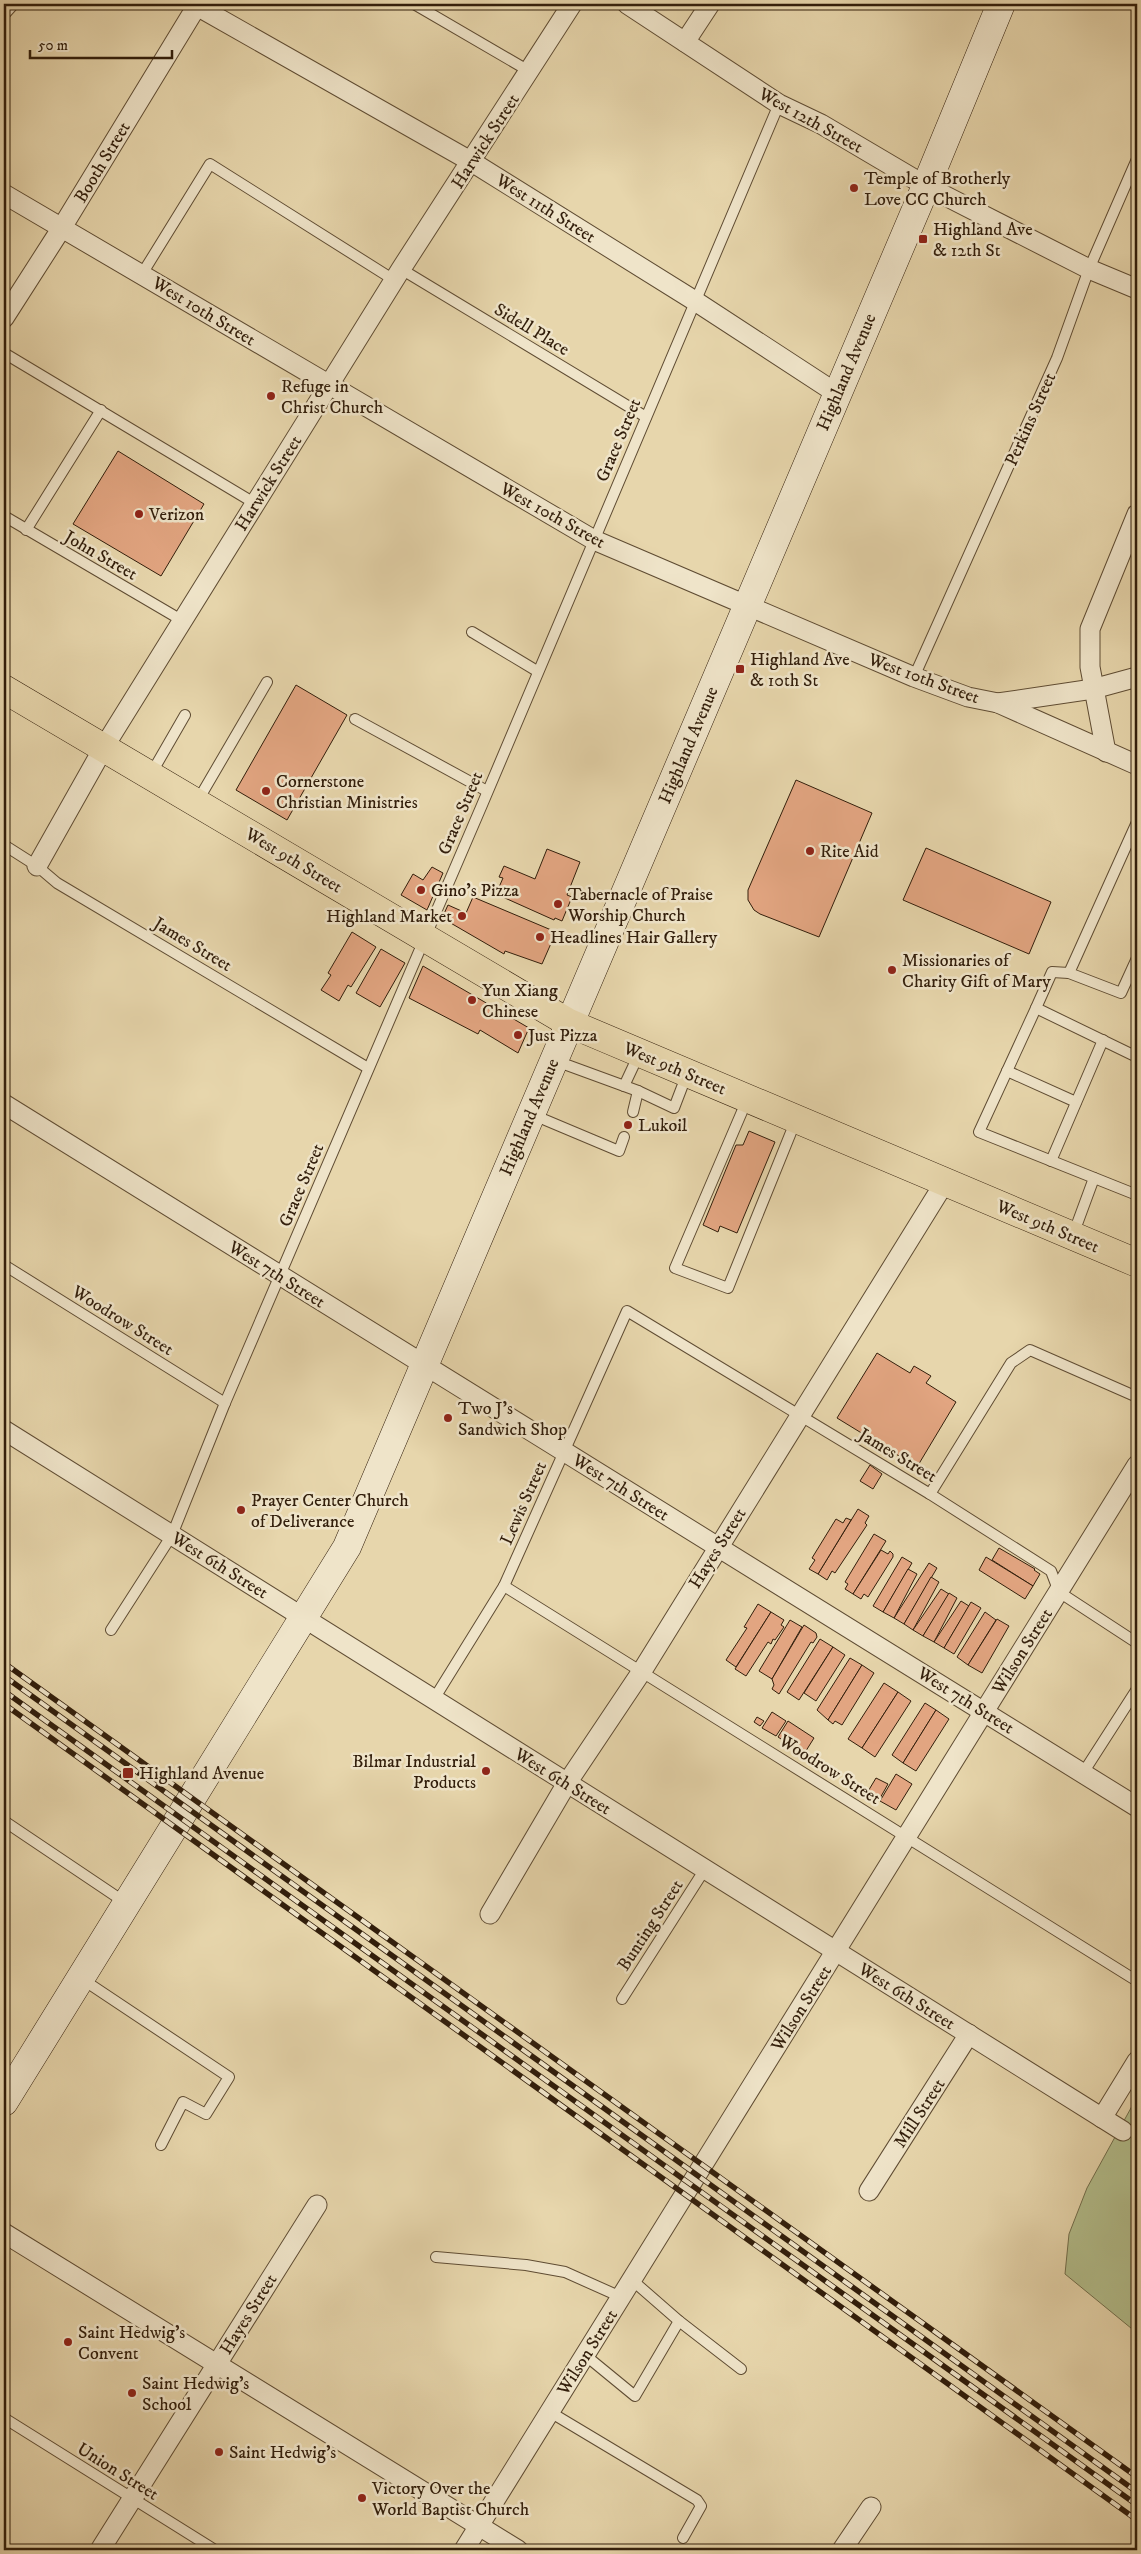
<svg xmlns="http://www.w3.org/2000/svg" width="1141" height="2554" viewBox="0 0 1141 2554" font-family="'IM FELL DW Pica',serif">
  <rect width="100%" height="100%" fill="#e7d6ac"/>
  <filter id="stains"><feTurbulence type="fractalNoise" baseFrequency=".004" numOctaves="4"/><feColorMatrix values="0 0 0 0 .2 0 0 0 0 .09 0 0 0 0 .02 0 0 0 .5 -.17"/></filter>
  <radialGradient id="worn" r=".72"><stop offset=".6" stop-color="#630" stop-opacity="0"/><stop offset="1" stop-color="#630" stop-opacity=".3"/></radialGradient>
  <!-- green -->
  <polygon fill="#b3be8c" stroke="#726e4c" points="1137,2097 1137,2333 1065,2274 1069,2234 1087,2188"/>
  <!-- building -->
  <g fill="#e2a581" stroke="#321e0b">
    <polygon points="118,451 204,504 161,576 73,524"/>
    <polygon points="296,685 347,715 287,820 236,790"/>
    <polygon points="796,780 872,813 819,937 760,914 754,910 748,900 748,890"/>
    <polygon points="926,848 1051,902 1029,954 903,900"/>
    <polygon points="547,849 580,862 567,895 572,897 562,921 555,918 554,920 496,894 503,878 499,877 504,866 535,879"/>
    <polygon points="432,867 443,873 427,910 401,895 413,874 423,880"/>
    <polygon points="473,897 556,932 542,964 505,951 504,954 442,918 448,905 466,913"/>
    <polygon points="352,932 376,947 351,987 348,985 339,1001 321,990 331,975 328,973"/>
    <polygon points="381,949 405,963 380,1007 356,993"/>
    <polygon points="423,966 529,1028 518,1053 480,1030 478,1034 409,998"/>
    <polygon points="749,1131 775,1142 737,1233 720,1226 718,1232 703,1225 736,1145 743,1145"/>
    <polygon points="877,1353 910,1373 914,1366 931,1376 926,1383 956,1402 917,1467 837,1418"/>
    <polygon points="870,1465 882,1474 873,1489 860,1481"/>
    <polygon points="858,1509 869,1516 865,1523 867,1525 835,1573 832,1571 827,1580 818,1574"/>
    <polygon points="846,1518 851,1520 818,1574 809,1569 815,1560 812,1558 836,1519 843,1523"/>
    <polygon points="874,1534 886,1541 853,1594 845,1589 848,1584 845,1582"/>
    <polygon points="999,1548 1035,1569 1034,1570 1040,1574 1033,1586 992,1560"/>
    <polygon points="881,1550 888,1554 890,1551 893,1554 893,1557 868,1597 864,1594 861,1599 853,1594"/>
    <polygon points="902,1557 912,1563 883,1612 873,1606"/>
    <polygon points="986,1557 1033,1586 1025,1599 979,1570"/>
    <polygon points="929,1563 937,1568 904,1624 894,1618"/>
    <polygon points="908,1569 917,1574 894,1618 883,1612"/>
    <polygon points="931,1577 939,1582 913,1630 904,1624"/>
    <polygon points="941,1589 949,1594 923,1636 913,1630"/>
    <polygon points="949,1593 957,1598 934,1642 923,1636"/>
    <polygon points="961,1601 969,1606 944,1648 934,1642"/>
    <polygon points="971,1602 981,1608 954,1654 944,1648"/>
    <polygon points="758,1604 771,1612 736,1667 726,1660 747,1628 744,1627"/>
    <polygon points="771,1612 784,1620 781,1625 784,1627 775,1640 773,1639 771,1644 768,1642 746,1676 735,1669"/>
    <polygon points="985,1612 996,1620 968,1665 957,1657"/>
    <polygon points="997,1619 1009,1626 982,1673 968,1665"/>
    <polygon points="790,1620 802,1627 772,1679 759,1671"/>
    <polygon points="804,1625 816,1633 817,1637 813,1643 811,1642 779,1694 772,1689 774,1685 772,1679"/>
    <polygon points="820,1639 833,1647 799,1700 787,1692"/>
    <polygon points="833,1647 845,1655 816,1701 804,1693"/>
    <polygon points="850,1658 862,1665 828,1720 817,1710"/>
    <polygon points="862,1665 874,1673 842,1725 835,1721 833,1724 828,1720"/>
    <polygon points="884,1683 898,1692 862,1748 848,1739"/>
    <polygon points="898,1692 911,1701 875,1757 862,1748"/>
    <polygon points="925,1703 936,1710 903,1763 892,1755"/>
    <polygon points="936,1710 949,1719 916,1771 903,1763"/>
    <polygon points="772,1712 786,1721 776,1736 762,1728"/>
    <polygon points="757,1717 764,1721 760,1726 754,1722"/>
    <polygon points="788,1721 814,1738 804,1754 778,1737"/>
    <polygon points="896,1774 912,1784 896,1810 880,1801"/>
    <polygon points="876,1778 888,1784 879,1800 867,1793"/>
  </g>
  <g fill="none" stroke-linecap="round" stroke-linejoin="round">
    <defs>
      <g id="service">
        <polyline points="414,4 529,71"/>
        <polyline points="4,15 14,4"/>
        <polyline points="401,269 646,417"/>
        <polyline points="142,274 210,164 394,280"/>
        <polyline points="4,353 256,504"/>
        <polyline points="4,516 183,621"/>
        <polyline points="26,530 101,410"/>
        <polyline points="472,632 537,671"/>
        <polyline points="914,677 1057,358 1089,269 1137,159"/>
        <polyline points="355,719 487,791"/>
        <polyline points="151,774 185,715"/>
        <polyline points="197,802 267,682"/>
        <polyline points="1137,822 1069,973 1121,993 1137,958"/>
        <polyline points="4,845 37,866 57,883 368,1068"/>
        <polyline points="1069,973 1052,972 1036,1008 1137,1057"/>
        <polyline points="1036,1008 979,1132 1137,1195"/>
        <polyline points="556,1061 638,1091 633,1112"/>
        <polyline points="1007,1071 1076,1102"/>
        <polyline points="624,1086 639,1054"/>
        <polyline points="638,1091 674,1108 687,1074"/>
        <polyline points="747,1100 675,1268 728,1288 796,1120"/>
        <polyline points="531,1114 619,1151 624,1137"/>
        <polyline points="1051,1161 1103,1040"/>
        <polyline points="1073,1235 1094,1178"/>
        <polyline points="4,1265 225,1403"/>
        <polyline points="930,1494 1011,1363 1030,1350 1137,1397"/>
        <polyline points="504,1586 1137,1981"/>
        <polyline points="111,1630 172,1535 225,1403 482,805 779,104"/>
        <polyline points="434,1699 504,1586 627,1311 930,1494 1051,1571 1059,1592 1137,1643"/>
        <polyline points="1083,1773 1137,1689"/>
        <polyline points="4,1821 126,1903"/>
        <polyline points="82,1979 229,2077 206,2114 183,2102 161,2145"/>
        <polyline points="622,1999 705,1869"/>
        <polyline points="436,2257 526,2265 565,2272 621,2297"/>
        <polyline points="632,2280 679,2321"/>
        <polyline points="585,2355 635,2396 679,2321 741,2369"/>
        <polyline points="550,2412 697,2500 701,2506 683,2538"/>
        <polyline points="4,2418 215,2550"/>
      </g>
      <g id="minor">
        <polyline points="627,4 779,104 821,124 926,186 1089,269 1137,289"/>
        <polyline points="197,6 472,162 695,301 836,393"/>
        <polyline points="685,42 710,4"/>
        <polyline points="4,194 594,540 914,677 968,697 998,703 1137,765"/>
        <polyline points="4,318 61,229 198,4"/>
        <polyline points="998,703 1093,689 1137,677"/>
        <polyline points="1106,752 1090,667 1090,629 1137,514"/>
        <polyline points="37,866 104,747 401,269 572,4"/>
        <polyline points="4,1104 1137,1807"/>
        <polyline points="4,1430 1123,2131"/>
        <polyline points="490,1914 567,1783 642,1671 945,1182"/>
        <polyline points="1102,2118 1137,2061"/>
        <polyline points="869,2191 969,2034"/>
        <polyline points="4,2233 518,2550"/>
        <polyline points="100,2550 317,2205"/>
        <polyline points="464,2550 1137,1465"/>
        <polyline points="842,2550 871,2507"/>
      </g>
      <polyline id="secondary" points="4,2102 347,1547 926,186 1001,4"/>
      <polyline id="primary" points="4,689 569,1023 1137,1263"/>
    </defs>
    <!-- service casing -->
    <use href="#service" stroke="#5f4c33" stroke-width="12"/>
    <!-- minor casing -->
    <use href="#minor" stroke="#5f4c33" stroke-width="21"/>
    <!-- secondary casing -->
    <use href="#secondary" stroke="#321e0b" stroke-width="29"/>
    <!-- primary casing -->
    <use href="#primary" stroke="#321e0b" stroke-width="29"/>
    <!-- service -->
    <use href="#service" stroke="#efe4c9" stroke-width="10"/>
    <!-- minor -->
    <use href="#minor" stroke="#efe4c9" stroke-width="19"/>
    <!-- secondary -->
    <use href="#secondary" stroke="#efe4c9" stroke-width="28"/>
    <!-- primary -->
    <use href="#primary" stroke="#e7d6ac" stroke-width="28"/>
    <defs>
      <g id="rail">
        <polyline points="4,1663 1137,2477"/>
        <polyline points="4,1676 1137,2492"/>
        <polyline points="4,1691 1137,2505"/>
        <polyline points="4,1704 1137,2520"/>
      </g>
    </defs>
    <!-- rail casing -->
    <use href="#rail" stroke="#321e0b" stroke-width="5.5"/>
    <!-- rail -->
    <use href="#rail" stroke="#efe4c9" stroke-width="4" stroke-dasharray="11" stroke-linecap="butt"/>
  </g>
  <!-- markers -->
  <g fill="#8f2418" stroke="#efe4c9" stroke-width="2">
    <circle cx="854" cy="188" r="5"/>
    <rect x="918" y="234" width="10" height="10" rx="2.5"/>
    <circle cx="271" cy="396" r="5"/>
    <circle cx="139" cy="514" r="5"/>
    <rect x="735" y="664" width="10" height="10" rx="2.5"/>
    <circle cx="266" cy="791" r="5"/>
    <circle cx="810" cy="851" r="5"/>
    <circle cx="421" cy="890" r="5"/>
    <circle cx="558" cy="904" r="5"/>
    <circle cx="462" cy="916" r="5"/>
    <circle cx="540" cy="937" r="5"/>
    <circle cx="892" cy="970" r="5"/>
    <circle cx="472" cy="1000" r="5"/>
    <circle cx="518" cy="1035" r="5"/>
    <circle cx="628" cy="1125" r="5"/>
    <circle cx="448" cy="1418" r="5"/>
    <circle cx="241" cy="1510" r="5"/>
    <circle cx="486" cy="1771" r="5"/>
    <rect x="122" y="1767" width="12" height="12" rx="2.5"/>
    <circle cx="68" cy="2342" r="5"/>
    <circle cx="132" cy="2393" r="5"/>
    <circle cx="219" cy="2452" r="5"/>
    <circle cx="362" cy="2498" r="5"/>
  </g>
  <g text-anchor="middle" stroke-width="5" stroke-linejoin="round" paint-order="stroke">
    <!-- street labels -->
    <g font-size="18" fill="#321e0b" stroke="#efe4c9">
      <text transform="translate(811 120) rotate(29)" y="6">West 12th Street</text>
      <text transform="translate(485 141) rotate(-57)" y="6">Harwick Street</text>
      <text transform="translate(102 162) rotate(-59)" y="6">Booth Street</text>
      <text transform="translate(546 208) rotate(32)" y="6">West 11th Street</text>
      <text transform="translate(204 311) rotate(31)" y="6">West 10th Street</text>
      <text transform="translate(532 329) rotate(31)" y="6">Sidell Place</text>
      <text transform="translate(846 372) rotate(-67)" y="6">Highland Avenue</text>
      <text transform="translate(1030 419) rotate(-66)" y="6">Perkins Street</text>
      <text transform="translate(618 440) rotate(-67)" y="6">Grace Street</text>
      <text transform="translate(268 483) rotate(-58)" y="6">Harwick Street</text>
      <text transform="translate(553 515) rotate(29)" y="6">West 10th Street</text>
      <text transform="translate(101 555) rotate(30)" y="6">John Street</text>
      <text transform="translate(924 678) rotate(20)" y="6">West 10th Street</text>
      <text transform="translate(688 745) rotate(-67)" y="6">Highland Avenue</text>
      <text transform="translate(460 813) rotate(-67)" y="6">Grace Street</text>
      <text transform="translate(294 860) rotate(31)" y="6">West 9th Street</text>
      <text transform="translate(193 944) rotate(31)" y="6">James Street</text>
      <text transform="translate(675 1068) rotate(23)" y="6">West 9th Street</text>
      <text transform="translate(529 1117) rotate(-67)" y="6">Highland Avenue</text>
      <text transform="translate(301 1185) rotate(-67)" y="6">Grace Street</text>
      <text transform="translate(1048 1226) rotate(23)" y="6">West 9th Street</text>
      <text transform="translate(277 1274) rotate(32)" y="6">West 7th Street</text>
      <text transform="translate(123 1320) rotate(32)" y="6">Woodrow Street</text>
      <text transform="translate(898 1455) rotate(31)" y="6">James Street</text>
      <text transform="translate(621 1487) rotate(32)" y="6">West 7th Street</text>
      <text transform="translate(523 1503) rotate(-66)" y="6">Lewis Street</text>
      <text transform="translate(717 1548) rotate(-58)" y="6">Hayes Street</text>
      <text transform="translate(220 1565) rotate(32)" y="6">West 6th Street</text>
      <text transform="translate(1022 1651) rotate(-58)" y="6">Wilson Street</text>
      <text transform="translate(966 1700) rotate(32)" y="6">West 7th Street</text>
      <text transform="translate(830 1769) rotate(32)" y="6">Woodrow Street</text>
      <text transform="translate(563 1781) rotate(32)" y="6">West 6th Street</text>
      <text transform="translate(650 1925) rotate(-57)" y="6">Bunting Street</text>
      <text transform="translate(907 1996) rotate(32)" y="6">West 6th Street</text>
      <text transform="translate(801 2008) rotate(-58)" y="6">Wilson Street</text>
      <text transform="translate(919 2113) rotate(-57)" y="6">Mill Street</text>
      <text transform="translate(248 2314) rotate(-58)" y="6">Hayes Street</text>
      <text transform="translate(587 2352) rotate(-58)" y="6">Wilson Street</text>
      <text transform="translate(118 2471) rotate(32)" y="6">Union Street</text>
    </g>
    <!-- poi labels -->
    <g font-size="18" fill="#321e0b" stroke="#efe4c9" text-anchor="start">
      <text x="864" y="184">Temple of Brotherly<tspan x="864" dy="21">Love CC Church</tspan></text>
      <text x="933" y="235">Highland Ave<tspan x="933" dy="21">&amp; 12th St</tspan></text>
      <text x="281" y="392">Refuge in<tspan x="281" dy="21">Christ Church</tspan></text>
      <text x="149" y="520">Verizon</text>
      <text x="750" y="665">Highland Ave<tspan x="750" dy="21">&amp; 10th St</tspan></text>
      <text x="276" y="787">Cornerstone<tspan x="276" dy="21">Christian Ministries</tspan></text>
      <text x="820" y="857">Rite Aid</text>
      <text x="431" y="896">Gino's Pizza</text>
      <text x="568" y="900">Tabernacle of Praise<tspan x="568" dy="21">Worship Church</tspan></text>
      <text x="452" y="922" text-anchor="end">Highland Market</text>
      <text x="550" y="943">Headlines Hair Gallery</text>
      <text x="902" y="966">Missionaries of<tspan x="902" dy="21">Charity Gift of Mary</tspan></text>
      <text x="482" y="996">Yun Xiang<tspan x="482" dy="21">Chinese</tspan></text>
      <text x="528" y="1041">Just Pizza</text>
      <text x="638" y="1131">Lukoil</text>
      <text x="458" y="1414">Two J's<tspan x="458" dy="21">Sandwich Shop</tspan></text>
      <text x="251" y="1506">Prayer Center Church<tspan x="251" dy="21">of Deliverance</tspan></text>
      <text x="476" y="1767" text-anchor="end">Bilmar Industrial<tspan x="476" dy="21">Products</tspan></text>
      <text x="139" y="1779">Highland Avenue</text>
      <text x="78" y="2338">Saint Hedwig's<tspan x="78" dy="21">Convent</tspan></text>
      <text x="142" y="2389">Saint Hedwig's<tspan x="142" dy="21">School</tspan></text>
      <text x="229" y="2458">Saint Hedwig's</text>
      <text x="372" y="2494">Victory Over the<tspan x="372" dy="21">World Baptist Church</tspan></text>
    </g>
  </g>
  <!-- margin -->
  <rect width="1141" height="2554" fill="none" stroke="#e7d6ac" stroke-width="20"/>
  <rect x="5" y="5" width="1131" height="2544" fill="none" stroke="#321e0b" stroke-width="2.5"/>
  <rect x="10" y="10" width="1121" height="2534" fill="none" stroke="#321e0b"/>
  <!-- scale -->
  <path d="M30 50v8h142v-8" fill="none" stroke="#321e0b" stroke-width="2.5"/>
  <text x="38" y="50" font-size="15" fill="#321e0b" stroke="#efe4c9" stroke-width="4" paint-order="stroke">50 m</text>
  <rect width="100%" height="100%" filter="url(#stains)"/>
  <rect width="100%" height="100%" fill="url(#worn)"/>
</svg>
